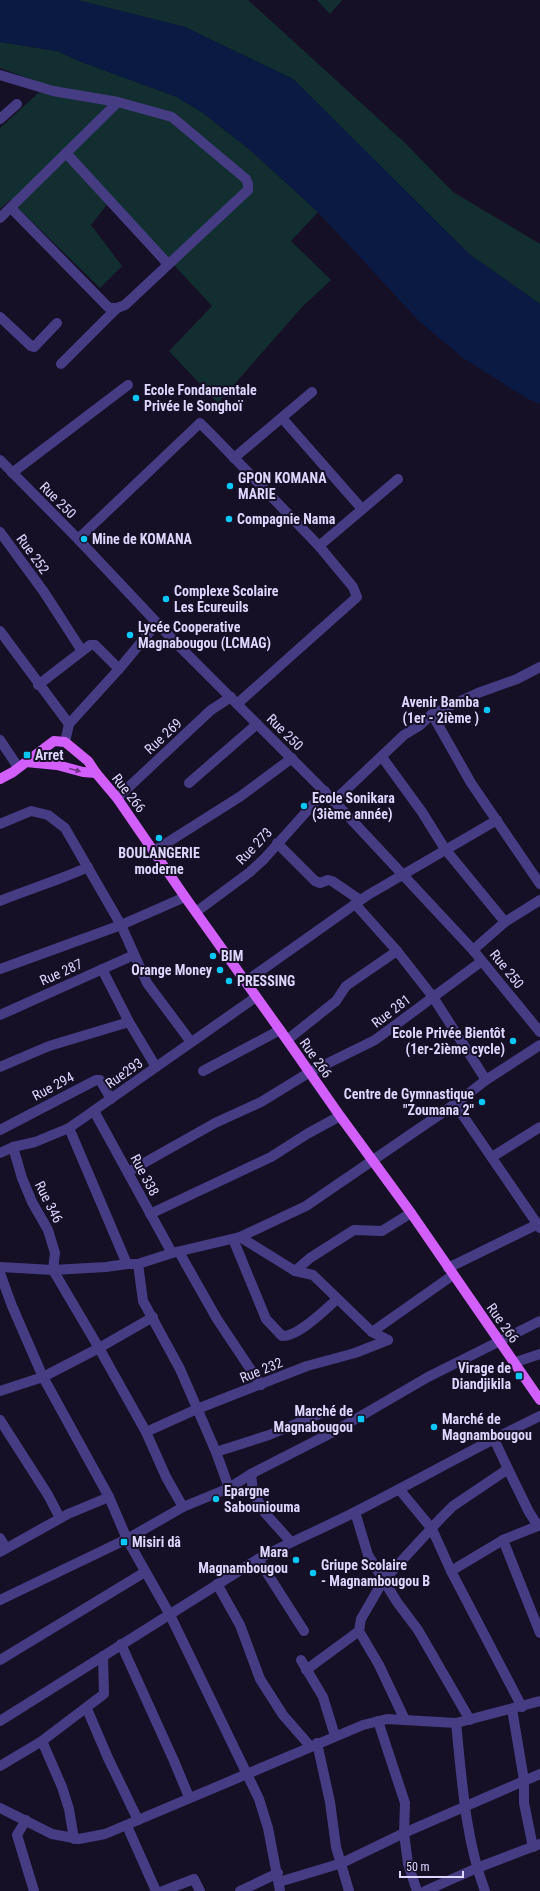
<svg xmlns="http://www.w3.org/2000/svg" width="540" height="1891" viewBox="0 0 540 1891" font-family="'Roboto Condensed',sans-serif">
  <rect width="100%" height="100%" fill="#161026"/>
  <!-- green -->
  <g fill="#132e30">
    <polygon points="77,0 248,0 404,142 453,192 540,244 540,304 469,254 293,79 185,27"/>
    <polygon points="317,0 342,0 330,14"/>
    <polygon points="0,42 57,51 79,61 177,97 203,113 249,149 318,212 291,241 331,280 302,307 218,403 169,351 212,306 112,198 91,225 122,266 100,288 10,200 0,209 0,128 47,85 0,68"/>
  </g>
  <!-- water -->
  <polygon fill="#0b1a43" points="0,0 77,0 185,27 293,79 469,254 540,304 540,404 528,399 463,358 419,321 318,212 249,149 203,113 177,97 79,61 57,51 0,42"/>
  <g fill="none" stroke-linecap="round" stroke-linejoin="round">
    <!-- minor -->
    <g stroke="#463c84" stroke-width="10">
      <polyline points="0,75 53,91 118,102 172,117 246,179 248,184 248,190 125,305 117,308 109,308 11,208"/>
      <polyline points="0,119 17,104"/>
      <polyline points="66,153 168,264"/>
      <polyline points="0,218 118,102"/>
      <polyline points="0,317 31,346 34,347 57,323"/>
      <polyline points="61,364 117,308"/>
      <polyline points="282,418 362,509"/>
      <polyline points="234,458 312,392"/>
      <polyline points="0,460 78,539 175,642 334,801 473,950 540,1032"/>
      <polyline points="12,473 128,385"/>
      <polyline points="0,532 44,592 82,651"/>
      <polyline points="78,539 200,423 215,438 319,546 353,587 357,597 237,704"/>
      <polyline points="319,546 398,479"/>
      <polyline points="0,631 69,724"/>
      <polyline points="38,685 90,645 95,645 119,669"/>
      <polyline points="432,714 471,783 540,884"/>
      <polyline points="0,740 18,767"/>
      <polyline points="65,742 69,724 119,669 157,623"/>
      <polyline points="382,757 422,812 445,849 505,922"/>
      <polyline points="189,783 257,724"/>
      <polyline points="117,798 211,710 231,697"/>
      <polyline points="334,801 404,735 419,726 432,714 478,693 517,679 540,667"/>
      <polyline points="0,824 31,811 48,815 65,828 121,925 147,983 191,1042"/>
      <polyline points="277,843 315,881 320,883 328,880 332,881 360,900"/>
      <polyline points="154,851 241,796 292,758"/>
      <path d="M0,901C29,889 60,880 88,867"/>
      <polyline points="356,905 397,951 433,997 486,1080"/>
      <polyline points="196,912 250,872 264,859 325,791"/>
      <polyline points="473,950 505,922 540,900"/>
      <polyline points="0,969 121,925 185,897"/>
      <polyline points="102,969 129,1022 156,1067"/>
      <polyline points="245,982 368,895 497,820"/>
      <polyline points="0,1015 134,955"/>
      <polyline points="287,1040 336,1001 346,986 397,951"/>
      <polyline points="0,1067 49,1046 129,1022"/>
      <polyline points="203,1071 280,1030"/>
      <polyline points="455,1104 540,1228"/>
      <polyline points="94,1111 172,1253"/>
      <polyline points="69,1128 127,1264"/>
      <polyline points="0,1130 96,1080 100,1080 111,1099"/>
      <polyline points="13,1147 22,1178 32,1202 48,1230 55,1253 53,1270 99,1348 146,1432 166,1477 183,1507"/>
      <polyline points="0,1153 13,1147 35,1142 69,1128 256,997"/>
      <polyline points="492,1157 540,1127"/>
      <polyline points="128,1172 215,1123 261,1102 310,1072 375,1040 482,961"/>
      <polyline points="150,1214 271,1157 307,1134 340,1116"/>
      <polyline points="240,1237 295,1271 313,1275 372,1332 388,1340"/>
      <path d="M233,1239L266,1319L282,1336C298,1337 326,1309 337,1299"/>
      <polyline points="179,1252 217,1319 261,1385"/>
      <polyline points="138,1264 143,1301 180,1369 216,1452 229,1488"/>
      <polyline points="0,1267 53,1270 106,1267 127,1264 138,1264 172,1253 240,1237 306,1206 455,1104 486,1080 540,1045"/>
      <polyline points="448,1268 540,1223"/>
      <polyline points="295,1271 310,1258 354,1230 382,1231 411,1213"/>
      <polyline points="0,1273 12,1306 43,1377 109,1497 127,1539 170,1615 259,1799 268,1828 280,1891"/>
      <polyline points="372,1332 453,1275"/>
      <polyline points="513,1363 540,1354"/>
      <polyline points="0,1391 43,1377 99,1348 153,1317"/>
      <polyline points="0,1420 48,1495 60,1518"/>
      <polyline points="146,1432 197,1409 307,1366 355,1353 388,1340"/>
      <polyline points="216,1452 269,1435 322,1413"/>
      <polyline points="508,1469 529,1512 538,1526"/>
      <polyline points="251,1474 253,1492 265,1513 291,1542"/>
      <polyline points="399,1489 432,1529 451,1571 522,1707"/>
      <polyline points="355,1512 368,1555 397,1602 418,1630 470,1720"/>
      <polyline points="0,1538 6,1548"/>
      <polyline points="503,1540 540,1633"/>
      <polyline points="0,1552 68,1514 109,1497"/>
      <polyline points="258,1559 304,1631"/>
      <polyline points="451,1571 503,1540 540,1525"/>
      <polyline points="217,1584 240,1625 260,1679 283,1715 310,1746"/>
      <polyline points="0,1600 127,1539 183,1507 229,1488 251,1474 335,1431 428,1377 540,1321"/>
      <polyline points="121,1644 174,1761 189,1797"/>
      <polyline points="0,1660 145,1572"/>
      <polyline points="301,1660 323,1697 335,1736"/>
      <polyline points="306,1670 359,1631"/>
      <polyline points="87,1709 108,1758 138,1820"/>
      <polyline points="512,1709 524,1780 524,1803 533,1847"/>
      <polyline points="405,1720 379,1665 359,1631 361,1619 383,1581 441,1518 453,1506 508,1469 494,1439"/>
      <path d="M0,1721L258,1559C290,1542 324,1528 357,1511C418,1480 478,1446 540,1416"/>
      <polyline points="378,1721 405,1803 404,1833 408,1864 417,1891"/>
      <path d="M456,1723C462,1780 465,1838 485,1891"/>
      <polyline points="42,1741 62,1787 69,1809 74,1839"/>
      <polyline points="317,1743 330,1802 336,1847 349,1891"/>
      <polyline points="0,1766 42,1741 104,1694 103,1656"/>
      <polyline points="0,1808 52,1834 79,1839 105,1834 363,1725 387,1719 456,1723 540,1701"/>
      <polyline points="26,1820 17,1835 34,1891"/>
      <polyline points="127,1826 156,1891"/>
      <polyline points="279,1882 342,1863 404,1833 540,1774"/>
      <polyline points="163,1891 194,1879 200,1891"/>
      <polyline points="240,1891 278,1873"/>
      <polyline points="425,1891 477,1868 540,1844"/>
    </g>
    <!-- major -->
    <g stroke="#d25ffb" stroke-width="10">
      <polyline points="26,762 57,765 83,772 96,773"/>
      <polyline points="0,779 13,772 54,741 65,742 88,761 96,773 117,798 185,897 280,1030 340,1116 411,1213 540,1400"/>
    </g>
  </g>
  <!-- one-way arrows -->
  <defs><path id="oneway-solid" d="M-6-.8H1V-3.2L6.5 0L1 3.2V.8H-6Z"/></defs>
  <use fill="#6b3486" href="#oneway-solid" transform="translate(75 770) rotate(15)"/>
  <!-- markers -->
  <g fill="#06c7f9" stroke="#161026" stroke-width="1.5">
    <circle cx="136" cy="398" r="4"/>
    <circle cx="230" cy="486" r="4"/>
    <circle cx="229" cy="519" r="4"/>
    <circle cx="84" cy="539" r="4"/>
    <circle cx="166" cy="599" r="4"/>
    <circle cx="130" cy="635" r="4"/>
    <circle cx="487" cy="710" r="4"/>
    <rect x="23" y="751" width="8" height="8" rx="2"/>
    <circle cx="304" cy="806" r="4"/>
    <circle cx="159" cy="838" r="4"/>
    <circle cx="213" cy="956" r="4"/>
    <circle cx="220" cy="970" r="4"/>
    <circle cx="229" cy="981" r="4"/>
    <circle cx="513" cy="1041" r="4"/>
    <circle cx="482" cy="1102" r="4"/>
    <rect x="515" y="1372" width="8" height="8" rx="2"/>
    <rect x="357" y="1415" width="8" height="8" rx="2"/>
    <circle cx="434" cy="1427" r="4"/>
    <circle cx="216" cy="1499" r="4"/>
    <rect x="120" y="1538" width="8" height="8" rx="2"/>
    <circle cx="296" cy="1560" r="4"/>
    <circle cx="313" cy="1573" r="4"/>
  </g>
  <g text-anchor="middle" stroke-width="4" stroke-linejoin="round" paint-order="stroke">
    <!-- poi labels -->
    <g font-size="14" font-weight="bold" fill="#ded6fe" stroke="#161026" text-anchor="start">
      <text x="144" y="395">Ecole Fondamentale<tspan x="144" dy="16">Privée le Songhoï</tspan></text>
      <text x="238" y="483">GPON KOMANA<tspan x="238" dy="16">MARIE</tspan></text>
      <text x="237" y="524">Compagnie Nama</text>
      <text x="92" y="544">Mine de KOMANA</text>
      <text x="174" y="596">Complexe Scolaire<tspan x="174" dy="16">Les Ecureuils</tspan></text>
      <text x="138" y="632">Lycée Cooperative<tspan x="138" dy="16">Magnabougou (LCMAG)</tspan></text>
      <text x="479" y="707" text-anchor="end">Avenir Bamba<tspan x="479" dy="16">(1er - 2ième )</tspan></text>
      <text x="35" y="760">Arret</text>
      <text x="312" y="803">Ecole Sonikara<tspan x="312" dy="16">(3ième année)</tspan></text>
      <text x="159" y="858" text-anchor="middle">BOULANGERIE<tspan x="159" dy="16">moderne</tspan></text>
      <text x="221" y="961">BIM</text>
      <text x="212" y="975" text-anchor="end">Orange Money</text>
      <text x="237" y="986">PRESSING</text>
      <text x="505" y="1038" text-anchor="end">Ecole Privée Bientôt<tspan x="505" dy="16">(1er-2ième cycle)</tspan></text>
      <text x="474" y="1099" text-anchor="end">Centre de Gymnastique<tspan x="474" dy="16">"Zoumana 2"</tspan></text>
      <text x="511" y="1373" text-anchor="end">Virage de<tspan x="511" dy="16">Diandjikila</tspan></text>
      <text x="353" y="1416" text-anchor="end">Marché de<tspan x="353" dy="16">Magnabougou</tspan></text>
      <text x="442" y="1424">Marché de<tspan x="442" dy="16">Magnambougou</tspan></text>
      <text x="224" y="1496">Epargne<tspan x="224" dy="16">Sabouniouma</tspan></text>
      <text x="132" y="1547">Misiri dâ</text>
      <text x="288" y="1557" text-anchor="end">Mara<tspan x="288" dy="16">Magnambougou</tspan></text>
      <text x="321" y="1570">Griupe Scolaire<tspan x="321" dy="16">- Magnambougou B</tspan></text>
    </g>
    <!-- street labels -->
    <g font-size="14" fill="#ded6fe" stroke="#161026">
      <text transform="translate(58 500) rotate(45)" y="5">Rue 250</text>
      <text transform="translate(33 554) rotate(54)" y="5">Rue 252</text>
      <text transform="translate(285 732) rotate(45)" y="5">Rue 250</text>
      <text transform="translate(163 736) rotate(-43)" y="5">Rue 269</text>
      <text transform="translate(129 793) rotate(52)" y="5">Rue 266</text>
      <text transform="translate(254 846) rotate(-46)" y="5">Rue 273</text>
      <text transform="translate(507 969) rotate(51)" y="5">Rue 250</text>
      <text transform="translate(61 972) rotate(-24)" y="5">Rue 287</text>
      <text transform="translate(391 1011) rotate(-37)" y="5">Rue 281</text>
      <text transform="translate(316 1058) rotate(55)" y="5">Rue 266</text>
      <text transform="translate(124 1073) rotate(-35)" y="5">Rue293</text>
      <text transform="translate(53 1086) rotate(-28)" y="5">Rue 294</text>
      <text transform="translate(145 1175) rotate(62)" y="5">Rue 338</text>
      <text transform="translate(49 1202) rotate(63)" y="5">Rue 346</text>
      <text transform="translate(503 1323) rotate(55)" y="5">Rue 266</text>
      <text transform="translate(261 1370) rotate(-22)" y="5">Rue 232</text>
    </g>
  </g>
  <!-- scale -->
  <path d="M400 1871v6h63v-6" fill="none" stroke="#ded6fe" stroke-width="2"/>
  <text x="406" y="1871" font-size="12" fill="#ded6fe" stroke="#161026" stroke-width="3" paint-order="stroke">50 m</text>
</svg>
